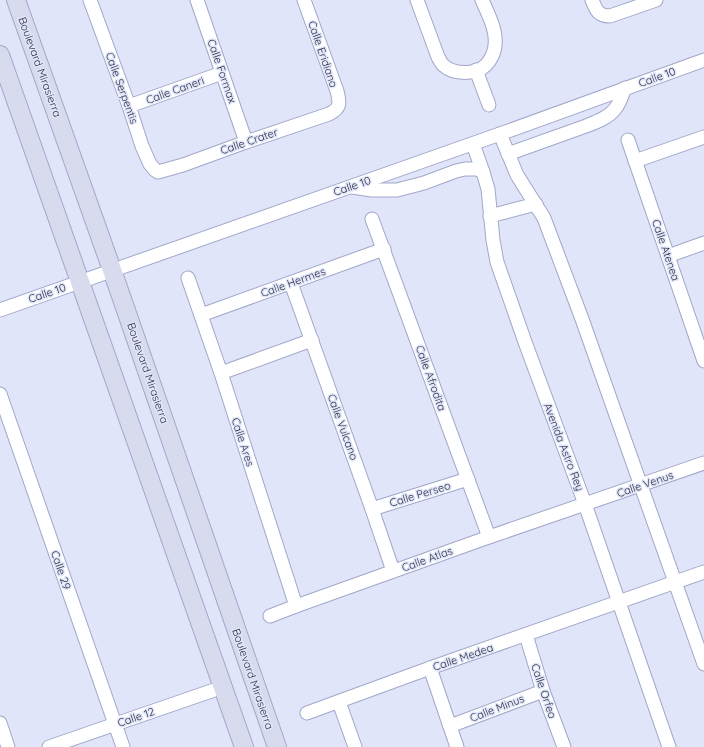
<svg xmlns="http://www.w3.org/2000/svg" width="704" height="747" viewBox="0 0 704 747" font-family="Quicksand,sans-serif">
  <rect width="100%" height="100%" fill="#e0e5fa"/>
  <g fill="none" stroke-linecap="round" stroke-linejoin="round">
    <defs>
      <g id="minor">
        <path d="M90,0L129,106L142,146L150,164L155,170L158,172L183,165L246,142L329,114C341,108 340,103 337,91L304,0"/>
        <polyline points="197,0 246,142"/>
        <path d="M417,0L438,57C440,60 441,63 443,65C454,75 476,75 486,65C491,60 495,51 495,45C497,30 488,14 482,0"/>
        <path d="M592,0C596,10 598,16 610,16L656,0"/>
        <polyline points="476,70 489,105"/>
        <polyline points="129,106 222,73"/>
        <polyline points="500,134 517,175 544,218 582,319 704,664"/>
        <polyline points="628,140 704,361"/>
        <polyline points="473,144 483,172 488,189 493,240 497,262 525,342 585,504 669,747"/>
        <path d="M508,154L586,126C596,122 608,118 615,109C620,103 622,95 625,88"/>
        <polyline points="635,161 704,137"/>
        <polyline points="352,187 372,190 397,190 424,183 456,171 465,169 477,169 483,172"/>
        <polyline points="490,216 536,204"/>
        <polyline points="372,219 489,537"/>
        <polyline points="668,256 704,243"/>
        <polyline points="188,278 221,373 296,606"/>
        <polyline points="291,283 372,509 393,571"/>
        <polyline points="0,310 500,134 704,60"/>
        <polyline points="201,315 384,249"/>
        <polyline points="221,373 312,340"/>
        <polyline points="0,394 123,747"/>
        <polyline points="372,509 468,479"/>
        <polyline points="270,616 296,606 489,537 704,463"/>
        <polyline points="526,635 543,691 564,747"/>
        <polyline points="430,668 457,747"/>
        <polyline points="339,702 355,747"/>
        <polyline points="307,713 430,668 704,572"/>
        <polyline points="0,723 8,747"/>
        <polyline points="450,726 543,691"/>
        <polyline points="49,747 223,687"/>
      </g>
      <g id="secondary">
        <polyline points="16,0 112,270 277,747"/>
        <polyline points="0,55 244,747"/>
      </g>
    </defs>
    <!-- minor casing -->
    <use href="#minor" stroke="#a1a7c9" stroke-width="15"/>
    <!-- secondary casing -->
    <use href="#secondary" stroke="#a1a7c9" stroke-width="20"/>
    <!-- minor -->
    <use href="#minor" stroke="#fff" stroke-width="13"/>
    <!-- secondary -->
    <use href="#secondary" stroke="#d8dbed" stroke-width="18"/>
  </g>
  <g text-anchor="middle" stroke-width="3" stroke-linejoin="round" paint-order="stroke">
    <!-- street labels -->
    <g font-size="11" fill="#2f3240" stroke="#e0e5fa">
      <text transform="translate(323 54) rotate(71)" y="4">Calle Eridiano</text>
      <text transform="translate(40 67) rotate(70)" y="4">Boulevard Mirasierra</text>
      <text transform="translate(222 71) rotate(71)" y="4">Calle Formax</text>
      <text transform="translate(657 77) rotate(-20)" y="4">Calle 10</text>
      <text transform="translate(122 88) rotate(70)" y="4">Calle Serpentis</text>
      <text transform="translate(175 90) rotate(-20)" y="4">Calle Caneri</text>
      <text transform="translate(249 141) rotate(-19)" y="4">Calle Crater</text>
      <text transform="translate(352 186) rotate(-19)" y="4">Calle 10</text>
      <text transform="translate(666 250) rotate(71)" y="4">Calle Atenea</text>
      <text transform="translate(293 282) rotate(-20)" y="4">Calle Hermes</text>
      <text transform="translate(47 293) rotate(-19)" y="4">Calle 10</text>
      <text transform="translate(148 373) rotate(71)" y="4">Boulevard Mirasierra</text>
      <text transform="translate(431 378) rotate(70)" y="4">Calle Afrodita</text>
      <text transform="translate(343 427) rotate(70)" y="4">Calle Vulcano</text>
      <text transform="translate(243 442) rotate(72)" y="4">Calle Ares</text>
      <text transform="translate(564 447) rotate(69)" y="4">Avenida Astro Rey</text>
      <text transform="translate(645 484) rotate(-19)" y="4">Calle Venus</text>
      <text transform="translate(420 494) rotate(-17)" y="4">Calle Perseo</text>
      <text transform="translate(427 559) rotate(-20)" y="4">Calle Atlas</text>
      <text transform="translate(61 570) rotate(71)" y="4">Calle 29</text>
      <text transform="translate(463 657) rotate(-19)" y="4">Calle Medea</text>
      <text transform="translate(253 679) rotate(71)" y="4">Boulevard Mirasierra</text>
      <text transform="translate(544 691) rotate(71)" y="4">Calle Orfeo</text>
      <text transform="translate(497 708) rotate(-21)" y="4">Calle Minus</text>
      <text transform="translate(136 717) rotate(-19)" y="4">Calle 12</text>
    </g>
  </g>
</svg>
